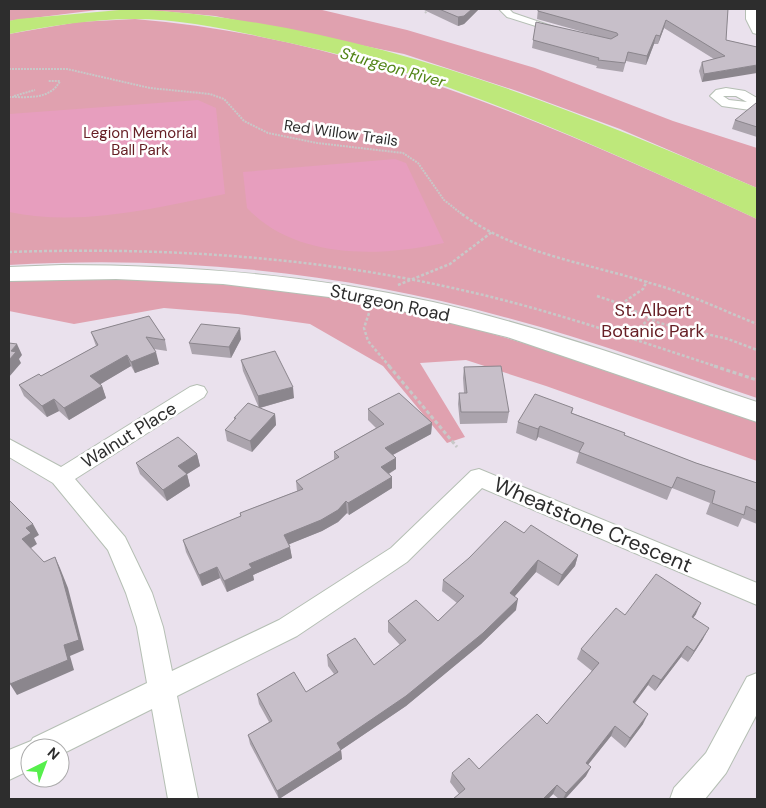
<svg xmlns="http://www.w3.org/2000/svg" width="766" height="808" viewBox="0 0 766 808" font-family="'DM Sans',sans-serif">
  <rect width="100%" height="100%" fill="#eae1ed"/>
  <!-- green -->
  <g fill="#e0a1af">
    <polygon points="9,9 318,9 407,30 535,68 673,121 757,148 757,188 620,129 520,92 404,54 215,16 160,11 97,10 9,21"/>
    <path d="M135,19C358,37 557,127 757,219V398C673,370 590,340 504,317C344,272 175,255 9,265V34L78,22Z"/>
    <path d="M55,278C156,279 257,283 356,301C493,327 625,376 757,421V461L546,386L466,360L420,363L465,437L447,443L383,366L310,324L238,314L164,308L74,324L9,311V280Z"/>
  </g>
  <!-- pitch -->
  <g fill="#e79ebe">
    <path d="M198,100L216,108L225,194C154,208 82,227 9,212V114Z"/>
    <path d="M395,159L406,163L444,243C379,257 296,260 247,208L243,172Z"/>
  </g>
  <!-- water -->
  <path fill="#bee87b" d="M131,9C351,20 558,102 757,188V219C646,168 535,117 419,77C377,63 333,53 290,43C239,32 186,19 134,19C92,19 50,26 9,34V21L18,19Z"/>
  <g fill="none" stroke-linecap="round" stroke-linejoin="round">
    <defs>
      <g id="street">
        <polygon points="499,9 509,9 513,13 566,31 561,34 507,17"/>
        <polygon points="746,9 756,9 757,34 753,33 746,19"/>
        <path d="M726,88L745,91L757,98V111L722,106L710,96L716,90ZM723,96H736L747,102L729,100Z"/>
        <polygon points="197,385 204,387 207,392 204,397 75,479 125,537 152,593 163,627 172,671 279,620 391,548 471,471 479,469 757,583 757,605 482,488 407,562 297,636 177,696 198,799 168,799 152,709 60,755 60,748 30,748 30,770 9,780 9,750 31,741 33,738 147,683 137,627 126,593 108,550 53,483 9,457 9,439 61,467 190,387"/>
        <polygon points="757,673 757,714 726,773 705,799 670,799 674,788 706,753 747,677"/>
      </g>
      <path id="secondary" d="M62,265C187,265 311,275 433,302C543,327 650,366 757,402V422L507,337L382,306L329,297L223,284L116,279L9,281V267Z"/>
    </defs>
    <!-- street casing -->
    <use href="#street" stroke="#b5bfb4" stroke-width="2"/>
    <!-- secondary casing -->
    <use href="#secondary" stroke="#b5bfb4" stroke-width="2"/>
    <!-- path-far2 -->
    <g stroke="#c8c8c8" stroke-width="2" stroke-dasharray="2 1" stroke-linecap="butt">
      <polyline points="425,13 429,9"/>
      <polyline points="9,69 67,69 150,88 210,94 224,99 244,121 268,133 317,143 403,153 418,163 444,200 463,215"/>
      <polyline points="14,96 35,90"/>
      <path d="M9,97C28,97 50,100 60,81H48"/>
    </g>
    <!-- path-far1 -->
    <g stroke="#c8c8c8" stroke-width="2.5" stroke-dasharray="3 2" stroke-linecap="butt">
      <path d="M462,214C513,253 590,264 650,283C687,293 722,310 757,324"/>
      <path d="M9,252C163,247 315,256 466,291C551,310 635,340 718,367"/>
      <polyline points="398,285 450,264 492,232"/>
      <polyline points="597,296 621,304 643,289 647,281"/>
      <polyline points="621,304 659,323 728,339 757,350"/>
      <polyline points="369,313 364,328 368,341 390,367"/>
      <polyline points="632,340 638,329 649,319"/>
    </g>
    <!-- path -->
    <g stroke="#c8c8c8" stroke-width="3" stroke-dasharray="4 2.5" stroke-linecap="butt">
      <polyline points="389,366 457,447"/>
      <polyline points="714,366 757,380"/>
    </g>
    <!-- street -->
    <use href="#street" fill="#fff" fill-rule="evenodd"/>
    <!-- secondary -->
    <use href="#secondary" fill="#fff" fill-rule="evenodd"/>
  </g>
  <!-- wall -->
  <g fill="#aba4ad">
    <polygon points="422,9 479,9 464,24 458,26"/>
    <polygon points="538,9 728,9 726,40 757,47 702,82 699,71 702,62 714,59 664,28 658,44 654,44 646,65 626,61 623,72 596,68 597,66 532,48 536,22 601,37 537,19"/>
    <polygon points="757,103 757,137 732,129 735,120"/>
    <polygon points="149,316 165,340 167,351 154,349 159,364 135,373 131,366 100,384 102,386 106,398 69,420 59,411 47,417 24,396 19,385 41,376 96,346 91,332"/>
    <polygon points="241,339 231,358 192,354 189,343"/>
    <polygon points="241,360 294,398 260,408 275,414 276,425 252,452 227,441 225,430 235,420 234,418 259,408 243,371"/>
    <polygon points="464,367 509,412 507,423 460,424 458,404 459,393 464,393 463,378"/>
    <polygon points="573,408 572,413 625,433 624,436 696,463 757,483 757,524 742,518 738,527 706,514 710,503 672,488 667,500 576,463 579,453 538,437 536,441 516,433 518,422"/>
    <polygon points="368,409 432,423 431,434 393,455 396,458 396,469 389,474 392,477 392,488 349,515 347,513 338,522 322,531 289,544 292,558 253,575 254,580 227,592 220,578 202,586 186,552 183,540 241,516 240,513 297,491 296,481 334,460 334,452 376,428 368,420"/>
    <polygon points="197,454 200,466 187,474 190,486 167,501 140,474 136,463"/>
    <polygon points="524,533 578,555 575,566 558,586 536,572 514,596 516,610 481,644 406,706 341,750 342,759 279,799 250,744 248,735 269,722 259,704 257,694 306,692 334,674 328,666 327,655 374,665 400,645 388,632 388,621 438,621 457,603 442,591 443,580"/>
    <polygon points="696,614 693,618 703,639 688,662 681,657 655,691 648,685 635,703 643,724 625,748 611,736 588,765 586,776 565,799 559,799 553,794 548,799 453,799 459,794 450,782 452,773 479,769 547,724 592,671 577,659 581,649 625,615"/>
  </g>
  <!-- shaded-wall -->
  <g fill="#8b868d">
    <polygon points="472,9 479,9 464,24 458,26 458,17"/>
    <polygon points="666,20 664,28 658,44 660,36"/>
    <polygon points="656,35 654,44 646,65 647,56"/>
    <polygon points="757,65 757,73 702,82 704,74"/>
    <polygon points="240,328 241,339 231,358 229,347"/>
    <polygon points="17,344 22,355 19,359 21,363 9,377 9,360 11,351"/>
    <polygon points="156,352 159,364 135,373 131,362"/>
    <polygon points="127,355 131,366 94,388 90,376"/>
    <polygon points="102,386 106,398 69,420 64,408"/>
    <polygon points="293,387 294,398 259,408 258,396"/>
    <polygon points="54,399 59,411 47,417 42,406"/>
    <polygon points="275,414 276,425 252,452 250,441"/>
    <polygon points="432,423 431,434 385,459 385,448"/>
    <polygon points="540,426 538,437 536,441 538,429"/>
    <polygon points="197,454 200,466 181,478 178,466"/>
    <polygon points="396,458 396,469 381,478 381,467"/>
    <polygon points="187,474 190,486 167,501 163,490"/>
    <polygon points="392,477 392,488 349,515 348,503"/>
    <polygon points="346,501 347,513 338,522 322,531 285,546 284,535"/>
    <polygon points="33,524 39,535 34,538 37,544 28,550 22,539 26,528"/>
    <polygon points="290,547 292,558 253,575 254,580 227,592 224,581 249,564"/>
    <polygon points="578,555 575,566 558,586 562,575"/>
    <polygon points="55,557 60,568 68,588 84,650 70,656 74,670 17,695 10,684 64,645"/>
    <polygon points="538,560 536,572 508,604 510,593"/>
    <polygon points="217,567 220,578 202,586 199,575"/>
    <polygon points="518,599 516,610 481,644 406,706 341,750 342,759 279,799 277,791"/>
    <polygon points="701,603 696,614 686,628 692,617"/>
    <polygon points="709,628 703,639 688,662 694,651"/>
    <polygon points="687,646 681,657 655,691 661,680"/>
    <polygon points="653,675 648,685 628,712 633,702"/>
    <polygon points="648,714 643,724 625,748 630,738"/>
    <polygon points="615,726 611,736 582,772 586,763"/>
    <polygon points="591,767 586,776 565,799 563,799 566,793"/>
    <polygon points="557,785 553,794 548,799 543,799"/>
  </g>
  <!-- building -->
  <g fill="#c7bfc9" stroke="#8b868d">
    <polygon points="439,9 472,9 464,16 458,17"/>
    <polygon points="538,9 728,9 726,40 757,47 757,65 704,74 702,62 725,56 666,20 660,36 656,35 647,56 628,52 625,63 598,60 599,58 533,40 536,22 611,39 618,35 617,33 538,11"/>
    <polygon points="756,103 757,103 757,127 735,120"/>
    <polygon points="149,316 165,340 146,337 156,352 131,362 127,355 90,376 102,386 64,408 54,399 42,406 19,385 39,374 41,376 98,345 91,332"/>
    <polygon points="201,324 240,328 229,347 189,343"/>
    <polygon points="9,343 17,344 11,351 16,352 9,360"/>
    <polygon points="275,351 293,387 258,396 241,360"/>
    <polygon points="501,366 509,412 461,412 459,393 467,393 464,367"/>
    <polygon points="399,393 432,423 385,448 396,458 381,467 392,477 348,503 346,501 338,510 321,520 284,535 290,547 249,564 252,568 224,581 217,567 199,575 183,540 241,516 240,513 303,489 296,481 339,457 334,452 384,424 368,409"/>
    <polygon points="535,394 573,408 571,413 625,433 624,435 696,463 757,483 757,511 746,506 744,515 712,503 715,491 677,477 672,488 579,452 584,443 540,426 538,429 518,422"/>
    <polygon points="248,403 275,414 250,441 225,430 236,418 234,418"/>
    <polygon points="178,437 197,454 178,466 187,474 163,490 136,463"/>
    <polygon points="9,500 33,524 26,528 31,533 22,539 44,562 55,557 62,577 79,640 64,645 68,660 10,684 9,678"/>
    <polygon points="505,521 524,533 531,525 578,555 562,575 538,560 510,593 518,599 483,633 406,696 337,743 341,750 277,791 248,735 272,721 257,694 294,672 306,692 338,672 327,655 355,638 374,665 406,640 388,621 416,600 438,621 464,596 443,580 469,558"/>
    <polygon points="656,574 701,603 692,617 709,628 694,651 687,646 661,680 653,675 633,702 648,714 630,738 615,726 586,763 591,767 566,793 557,785 543,799 453,799 465,789 452,773 469,758 479,769 537,714 547,724 599,663 581,649 616,608 625,615"/>
  </g>
  <g text-anchor="middle" stroke-width="5" stroke-linejoin="round" paint-order="stroke">
    <!-- far-park labels -->
    <g font-size="15" fill="#672026" stroke="#fff">
      <text x="140" y="138">Legion Memorial<tspan x="140" dy="17">Ball Park</tspan></text>
    </g>
    <!-- far-street labels -->
    <g font-size="15" fill="#2d2d2d" stroke="#fff">
      <text transform="translate(341 133) rotate(8)" y="5">Red Willow Trails</text>
    </g>
    <!-- far-water labels -->
    <g font-size="16" font-style="italic" fill="#508415" stroke="#fff">
      <text transform="translate(393 67) rotate(16)" y="6">Sturgeon River</text>
    </g>
    <!-- street labels -->
    <g font-size="18" fill="#2d2d2d" stroke="#fff">
      <text transform="translate(390 303) rotate(12)" y="6">Sturgeon Road</text>
      <text transform="translate(129 435) rotate(-32)" y="6">Walnut Place</text>
    </g>
    <!-- park labels -->
    <g font-size="18" fill="#672026" stroke="#fff">
      <text x="653" y="316">St. Albert<tspan x="653" dy="21">Botanic Park</tspan></text>
    </g>
    <!-- near-street labels -->
    <g font-size="21" fill="#2d2d2d" stroke="#fff">
      <text transform="translate(593 525) rotate(23)" y="7">Wheatstone Crescent</text>
    </g>
  </g>
  <!-- border -->
  <rect width="766" height="808" fill="none" stroke="#2d2d2d" stroke-width="20"/>
  <!-- north arrow -->
  <g transform="translate(45 763) rotate(42)"><circle r="24" fill="#ffffff" stroke="#ababab"/>
  <path d="M0-4L9 19L0 12L-9 19Z" fill="#56ef4c"/>
  <text y="-8" font-size="14" font-weight="bold" text-anchor="middle" fill="#2d2d2d">N</text>
  </g>
</svg>
